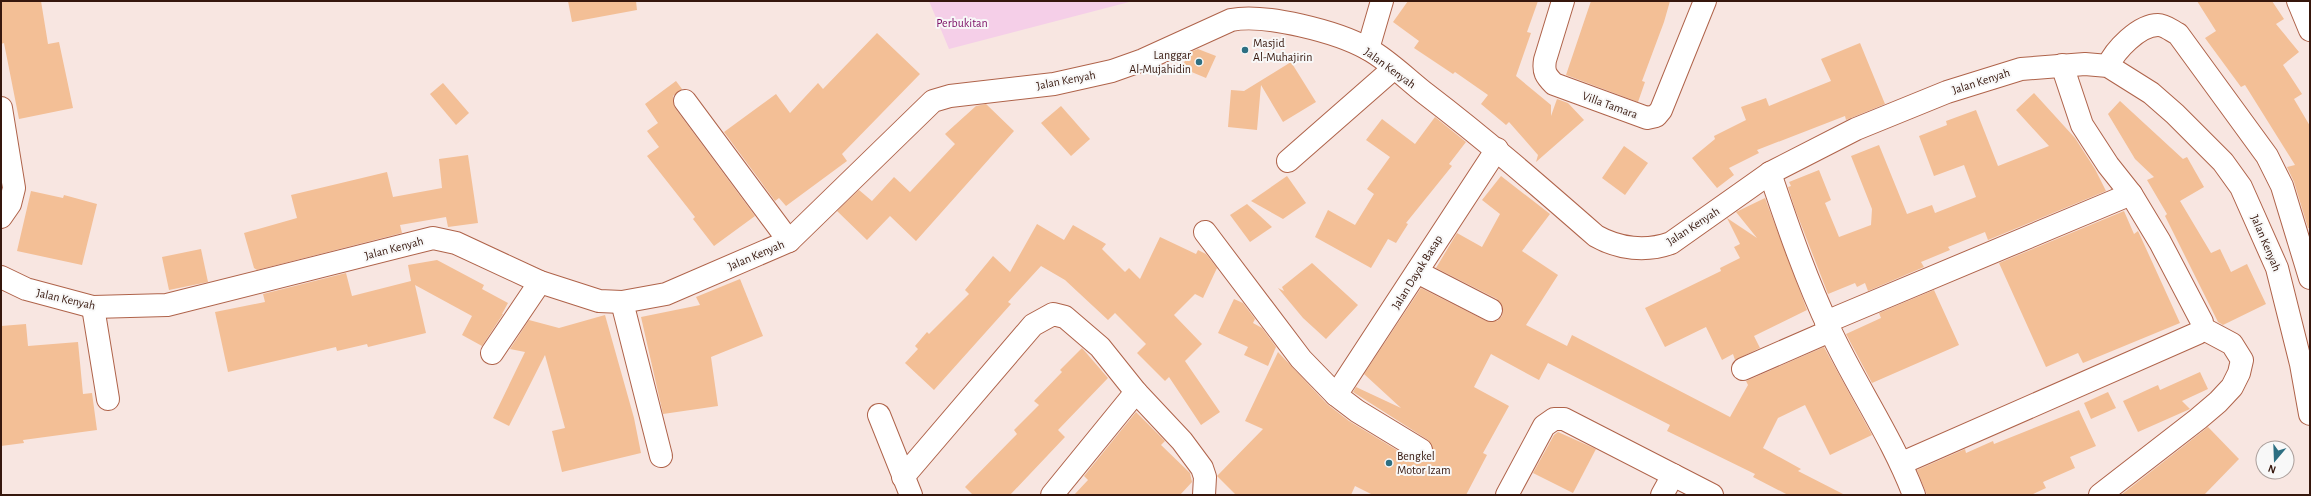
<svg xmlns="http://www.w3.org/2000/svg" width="2311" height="496" viewBox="0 0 2311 496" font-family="'Alegreya Sans',sans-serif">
  <rect width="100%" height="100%" fill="#f8e6e1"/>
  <!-- green -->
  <polygon fill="#f5cfe8" points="929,1 1133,1 949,49"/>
  <!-- building -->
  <g fill="#f3bf96">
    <polygon points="1,1 41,1 48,44 59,42 73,108 19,119 4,43 1,44"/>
    <polygon points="568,1 636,1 637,10 572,22"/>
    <polygon points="1408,1 1538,1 1527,32 1531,33 1516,76 1551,105 1551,116 1557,99 1568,103 1584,120 1536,162 1538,155 1509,122 1506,125 1481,104 1488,95 1455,72 1453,74 1414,48 1419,41 1393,22"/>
    <polygon points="1591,1 1670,1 1664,22 1642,81 1645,82 1638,102 1566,75"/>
    <polygon points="2197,1 2272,1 2284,19 2276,24 2299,52 2283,65 2302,94 2294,99 2310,126 2310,228 2308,228 2294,182 2287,167 2295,165 2245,85 2241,87 2205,38 2216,31"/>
    <polygon points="877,33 920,74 842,154 847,161 786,206 779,198 775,201 724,132 776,94 790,113 818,83 823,89"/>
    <polygon points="1860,43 1885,104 1846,120 1845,116 1757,150 1759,153 1729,168 1734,175 1717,188 1692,158 1715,139 1714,136 1746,120 1741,107 1766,98 1769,106 1831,81 1821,59"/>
    <polygon points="1198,49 1216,56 1206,78 1182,68 1188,53"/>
    <polygon points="1291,62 1316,102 1283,122 1261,85 1257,130 1228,127 1231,90 1244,91"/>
    <polygon points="676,81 682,89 673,96 675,108 755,216 714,246 693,219 695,217 647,156 659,147 647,131 658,123 645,104"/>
    <polygon points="443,83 469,113 456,125 430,94"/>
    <polygon points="2034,93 2075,138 2095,169 2106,191 1988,240 1985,232 1948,247 1950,250 1921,262 1924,267 1868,291 1865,283 1857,287 1855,283 1828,294 1795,209 1788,187 1791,186 1789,182 1819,170 1831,200 1825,203 1839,237 1871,225 1872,209 1851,156 1879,145 1907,214 1932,205 1935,213 1976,197 1964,165 1934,176 1919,136 1947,125 1946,121 1976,110 1998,166 2049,146 2016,110"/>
    <polygon points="2120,101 2183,159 2187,157 2204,187 2180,201 2211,253 2220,249 2231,272 2247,264 2266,304 2223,325 2218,322 2165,216 2167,214 2147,180 2154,177 2135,159 2108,114"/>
    <polygon points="986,104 1014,131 916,241 890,216 867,240 837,211 859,190 872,201 894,177 910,192 955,144 945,134 976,106"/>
    <polygon points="1061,106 1090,139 1071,156 1041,123"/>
    <polygon points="1435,117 1466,142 1449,164 1452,166 1406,223 1408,224 1396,243 1388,239 1371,268 1315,237 1328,210 1355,225 1374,194 1367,189 1390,157 1366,140 1382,119 1415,144"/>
    <polygon points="1624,146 1648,163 1625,195 1602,178"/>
    <polygon points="468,155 478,223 448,227 446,217 400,225 402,233 257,270 254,268 244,233 297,218 291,195 387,172 393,197 442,188 439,159"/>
    <polygon points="1287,176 1306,203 1283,219 1251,201"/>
    <polygon points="1501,176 1550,214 1522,251 1558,275 1526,325 1567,346 1572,335 1730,417 1748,385 1746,381 1824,347 1872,435 1830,455 1805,405 1778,418 1763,448 1801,469 1798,471 1845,495 1788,495 1753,477 1755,474 1667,431 1670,425 1548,363 1539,380 1491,354 1474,387 1509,406 1483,453 1487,455 1466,495 1373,495 1355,486 1351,495 1236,495 1217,476 1263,429 1245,421 1278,352 1327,404 1349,421 1415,461 1427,461 1431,457 1433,450 1428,440 1353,392 1356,387 1401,408 1364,374 1421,288 1486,321 1497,321 1502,316 1503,309 1497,299 1436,268 1457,233 1482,247 1500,214 1482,200"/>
    <polygon points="31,191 63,198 64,195 97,204 82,265 17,251"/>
    <polygon points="1765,198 1807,310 1754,336 1760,348 1735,360 1733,354 1722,360 1706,327 1665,347 1645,308 1721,271 1720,268 1740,258 1734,247 1740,244 1727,218 1757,238 1736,212"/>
    <polygon points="1247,204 1272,227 1250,242 1230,215"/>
    <polygon points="2124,211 2134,234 2138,231 2180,323 2083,363 2078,353 2046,367 1999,263"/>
    <polygon points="1037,224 1064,240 1073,225 1106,244 1102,249 1125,272 1129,268 1140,279 1160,237 1196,254 1198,250 1206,254 1217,268 1203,298 1195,294 1174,315 1202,344 1185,361 1220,412 1201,425 1169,377 1165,381 1137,353 1146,344 1115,313 1108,320 1065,280 1041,266 1008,302 1011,304 934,390 905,363 918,349 915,346 927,332 929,334 969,294 965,290 993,256 1010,272"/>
    <polygon points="201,249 208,282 169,290 162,257"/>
    <polygon points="437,260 484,285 482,289 508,303 502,314 503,314 482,346 462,335 472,316 415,285 426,333 368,347 367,344 337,351 336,347 228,372 215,312 265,302 263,294 346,273 352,296 411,281 408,265"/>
    <polygon points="1312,263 1358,305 1326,339 1303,318 1278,288 1284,291 1282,287"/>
    <polygon points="740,279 763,336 711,357 718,406 663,414 641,317 700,305 696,297"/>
    <polygon points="1934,290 1959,345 1872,383 1846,334 1881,318 1879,313"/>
    <polygon points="1234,299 1243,303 1255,319 1253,323 1262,328 1276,347 1268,366 1244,355 1248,347 1218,333"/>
    <polygon points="605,315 634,418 641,453 562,472 552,431 565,428 545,355 509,426 493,418 525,352 510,349 529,320 559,328"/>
    <polygon points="26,324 28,346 78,342 83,394 92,393 97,430 23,440 24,443 1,446 1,326"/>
    <polygon points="1082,348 1108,378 1058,430 1065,437 1010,495 973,495 965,487 1017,434 1014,430 1039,405 1034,401 1062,372 1060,370"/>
    <polygon points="2200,372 2208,389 2182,401 2190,409 2138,432 2123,401 2158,385 2160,390"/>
    <polygon points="2108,392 2116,408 2091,419 2084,403"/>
    <polygon points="2079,410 2096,446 2070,457 2075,468 2043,482 2046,488 2031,495 1927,495 1917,470 1965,449 1966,453 1993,441 1994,444"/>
    <polygon points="1136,412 1165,441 1161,445 1190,473 1192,482 1180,495 1074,495 1088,480 1084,476"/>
    <polygon points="2208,427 2239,459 2204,495 2121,495"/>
    <polygon points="1558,432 1596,449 1573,493 1533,473 1554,435"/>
  </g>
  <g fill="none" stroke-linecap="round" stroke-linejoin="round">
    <defs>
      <g id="minor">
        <path d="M1563,1L1545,60C1543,72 1546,76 1554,84L1647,118L1656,116L1661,110L1705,1"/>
        <polyline points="2298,1 2310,30"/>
        <polyline points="1368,49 1382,1"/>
        <path d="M2108,66C2115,50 2139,25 2158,25C2165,25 2172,31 2178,34L2267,156L2282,186L2310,278"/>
        <polyline points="685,101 789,241"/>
        <polyline points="1,108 14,188 10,204 1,217"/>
        <polyline points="1288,161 1393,69"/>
        <path d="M1770,173C1788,227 1806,279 1830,330C1856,386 1892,437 1914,495"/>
        <polyline points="1205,232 1301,359 1336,395 1357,411 1421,450"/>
        <polyline points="1417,272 1491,310"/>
        <path d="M1,277L26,289L93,307L167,305L433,238L456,243L540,282L599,301L622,302L666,294L789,241L933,101L950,96L1054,84L1112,71L1143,60L1231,20C1265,13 1338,32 1368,49C1388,60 1408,80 1426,94C1485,139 1540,187 1596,236C1619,249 1646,252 1671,243L1770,173L1856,129L1947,92L2021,69L2085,64L2108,66L2151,93L2175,114L2223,162L2241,187L2277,268L2301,364L2310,414"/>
        <polyline points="622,302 661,456"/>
        <polyline points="93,307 108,399"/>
        <polyline points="1826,322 2131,194"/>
        <polyline points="492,353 540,282"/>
        <polyline points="1743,369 1830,331"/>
        <polyline points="1336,395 1497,149"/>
        <polyline points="879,415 911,495"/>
        <polyline points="1902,463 2198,333 2202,328 2202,322 2160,242 2131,194 2108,165 2082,125 2062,65"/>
        <polyline points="903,477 1033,325 1053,314 1065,317 1100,347 1136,392 1182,441 1202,468 1205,477 1204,495"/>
        <polyline points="1052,495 1136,392"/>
        <polyline points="1507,495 1544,426 1554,419 1564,419 1712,495"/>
        <polyline points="1662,495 1673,475"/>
        <polyline points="2100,495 2198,419 2218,402 2232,387 2239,373 2242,360 2232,344 2202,328"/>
      </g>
    </defs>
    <!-- minor casing -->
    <use href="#minor" stroke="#af634a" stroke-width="24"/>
    <!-- minor -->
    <use href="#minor" stroke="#fff" stroke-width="22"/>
  </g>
  <!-- markers -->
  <g fill="#2d6f82" stroke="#f8f8f8" stroke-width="1.5">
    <circle cx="1245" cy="50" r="4"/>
    <circle cx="1199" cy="62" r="4"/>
    <circle cx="1389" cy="463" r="4"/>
  </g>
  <g text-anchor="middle" stroke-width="4" stroke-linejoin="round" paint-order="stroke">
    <!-- park labels -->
    <g font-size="12" fill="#7c0e65" stroke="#f8f8f8">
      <text x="962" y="27">Perbukitan</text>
    </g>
    <!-- poi labels -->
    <g font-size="12" fill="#36170d" stroke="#f8f8f8" text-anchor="start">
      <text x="1253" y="47">Masjid<tspan x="1253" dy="14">Al-Muhajirin</tspan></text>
      <text x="1191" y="59" text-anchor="end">Langgar<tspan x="1191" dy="14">Al-Mujahidin</tspan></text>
      <text x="1397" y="460">Bengkel<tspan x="1397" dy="14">Motor Izam</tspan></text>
    </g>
    <!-- street labels -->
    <g font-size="12" fill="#36170d" stroke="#f8f8f8">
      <text transform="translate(1390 68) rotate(36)" y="4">Jalan Kenyah</text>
      <text transform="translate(1066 80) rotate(-11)" y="4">Jalan Kenyah</text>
      <text transform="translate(1981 81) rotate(-18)" y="4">Jalan Kenyah</text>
      <text transform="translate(1610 105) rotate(20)" y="4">Villa Tamara</text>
      <text transform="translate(1693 226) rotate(-33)" y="4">Jalan Kenyah</text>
      <text transform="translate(2266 243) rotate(67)" y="4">Jalan Kenyah</text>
      <text transform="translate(394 248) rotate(-15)" y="4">Jalan Kenyah</text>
      <text transform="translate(756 255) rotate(-23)" y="4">Jalan Kenyah</text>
      <text transform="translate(1417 272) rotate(-58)" y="4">Jalan Dayak Basap</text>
      <text transform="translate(66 299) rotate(13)" y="4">Jalan Kenyah</text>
    </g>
  </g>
  <!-- border -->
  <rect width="2311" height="496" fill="none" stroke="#36170d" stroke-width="4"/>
  <!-- north arrow -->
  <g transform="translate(2275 460) rotate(199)"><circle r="19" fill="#f8f8f8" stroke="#aa9e9a"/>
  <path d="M0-3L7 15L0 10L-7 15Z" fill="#2d6f82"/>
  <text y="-6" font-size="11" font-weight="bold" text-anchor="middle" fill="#36170d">N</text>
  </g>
</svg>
